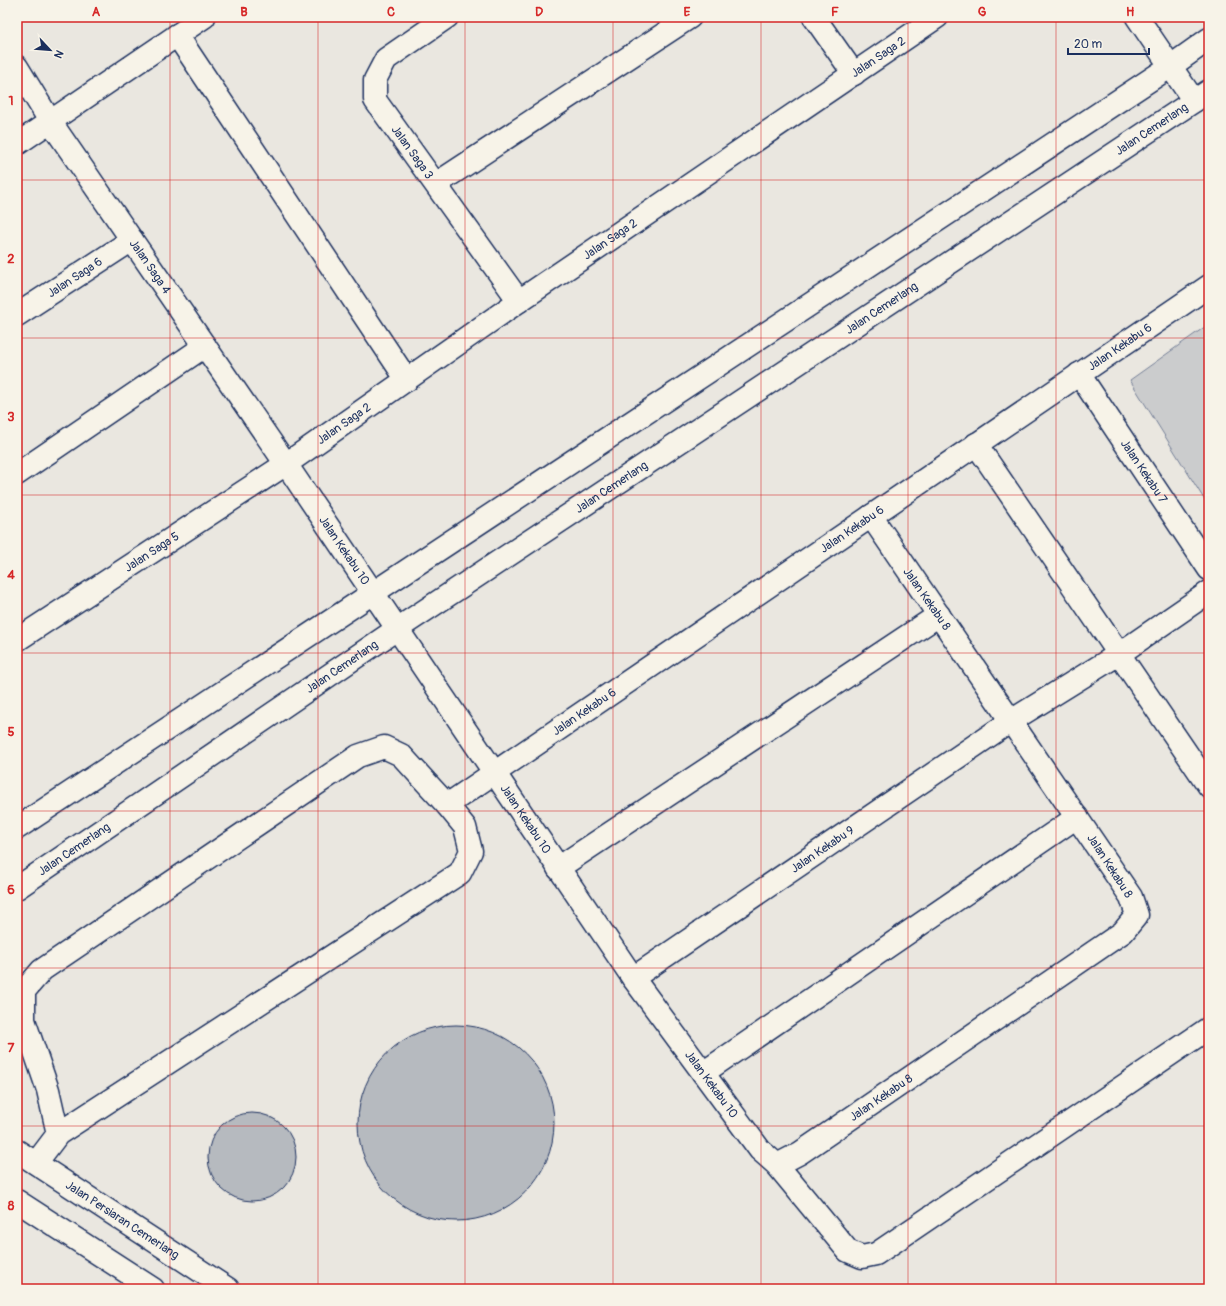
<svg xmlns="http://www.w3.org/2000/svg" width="1226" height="1306" viewBox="0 0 1226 1306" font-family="Pangolin,sans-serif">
  <rect width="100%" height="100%" fill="#eae7e0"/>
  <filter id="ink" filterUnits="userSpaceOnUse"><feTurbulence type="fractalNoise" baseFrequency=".025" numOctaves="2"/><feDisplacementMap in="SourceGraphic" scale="8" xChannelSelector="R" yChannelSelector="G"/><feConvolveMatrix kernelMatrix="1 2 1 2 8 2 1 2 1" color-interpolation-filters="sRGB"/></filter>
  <g filter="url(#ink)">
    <!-- green -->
    <polygon fill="#cbcccd" stroke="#737e96" points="1209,324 1209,507 1130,380"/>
    <!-- building -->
    <g fill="#b6babf" stroke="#1b2f5e">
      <circle cx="456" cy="1123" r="98"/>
      <circle cx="252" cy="1157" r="44"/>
    </g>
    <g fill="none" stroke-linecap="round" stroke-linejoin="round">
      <defs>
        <g id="minor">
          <path id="s1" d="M447,17L386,59L375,80V100L519,301"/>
          <polyline points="814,17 854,74"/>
          <polyline points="1137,17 1194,101"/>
          <polyline points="177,35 407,380"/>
          <path id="s2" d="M17,67L50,121L286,464L633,978L760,1150L777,1165L848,1251L862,1257L876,1254L1209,1028"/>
          <polyline points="17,144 204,17"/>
          <polyline points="436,184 690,17"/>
          <path id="s3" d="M17,315L132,240"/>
          <path id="s4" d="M1079,374L1209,569"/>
          <polyline points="976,444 1209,786"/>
          <polyline points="17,474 205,346"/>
          <path id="s5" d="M17,640L286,464L519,301L937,17"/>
          <path id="s6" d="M447,805L1209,286"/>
          <polyline points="558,868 939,615"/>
          <path id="s7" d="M633,978L1011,721L1119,654L1209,592"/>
          <polyline points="703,1073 1077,817"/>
          <path id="s8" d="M17,1151L228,1289"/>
          <polyline points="36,1163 58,1134 48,1090 24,1020 24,991 42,970 358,756 384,747 401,755 447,805 465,827 471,851 460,873 58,1134"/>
          <path id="s9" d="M777,1165L800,1153L1123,932L1137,915L1131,897L871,516"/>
          <polyline points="17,1201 153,1289"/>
        </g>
        <g id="major">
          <polyline points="17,828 1171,66 1209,39"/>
          <path id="s10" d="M17,888L397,629L1209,91"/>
        </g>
      </defs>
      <!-- minor casing -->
      <use href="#minor" stroke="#1b2f5e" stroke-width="25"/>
      <!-- major casing -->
      <use href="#major" stroke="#1b2f5e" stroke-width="25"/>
      <!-- minor -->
      <use href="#minor" stroke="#f7f3e8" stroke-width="22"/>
      <!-- major -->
      <use href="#major" stroke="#f7f3e8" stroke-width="22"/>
    </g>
  </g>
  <!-- grid -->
  <path fill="none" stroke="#d62828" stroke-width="1" stroke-opacity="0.55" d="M170,17V1289M318,17V1289M465,17V1289M613,17V1289M761,17V1289M908,17V1289M1056,17V1289M17,180H1209M17,338H1209M17,495H1209M17,653H1209M17,811H1209M17,968H1209M17,1126H1209"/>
  <g text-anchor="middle" stroke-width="3" stroke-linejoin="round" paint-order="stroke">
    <!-- street labels -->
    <g font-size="12" fill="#1b2f5e" stroke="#f7f3e8">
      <text dy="4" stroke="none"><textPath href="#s5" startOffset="1040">Jalan Saga 2</textPath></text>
      <text dy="4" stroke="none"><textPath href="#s10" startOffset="1365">Jalan Cemerlang</textPath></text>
      <text dy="4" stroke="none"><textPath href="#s1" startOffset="182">Jalan Saga 3</textPath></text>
      <text dy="4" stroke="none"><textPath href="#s5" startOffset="716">Jalan Saga 2</textPath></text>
      <text dy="4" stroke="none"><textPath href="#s2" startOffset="240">Jalan Saga 4</textPath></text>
      <text dy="4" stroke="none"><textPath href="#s3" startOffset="69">Jalan Saga 6</textPath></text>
      <text dy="4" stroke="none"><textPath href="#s10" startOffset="1041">Jalan Cemerlang</textPath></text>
      <text dy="4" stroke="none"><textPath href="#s6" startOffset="814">Jalan Kekabu 6</textPath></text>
      <text dy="4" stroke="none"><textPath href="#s5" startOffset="392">Jalan Saga 2</textPath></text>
      <text dy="4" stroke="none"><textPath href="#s4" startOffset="117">Jalan Kekabu 7</textPath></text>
      <text dy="4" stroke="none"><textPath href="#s10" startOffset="717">Jalan Cemerlang</textPath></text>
      <text dy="4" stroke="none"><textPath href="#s6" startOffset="490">Jalan Kekabu 6</textPath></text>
      <text dy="4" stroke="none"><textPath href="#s2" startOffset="584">Jalan Kekabu 10</textPath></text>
      <text dy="4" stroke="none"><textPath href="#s5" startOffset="161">Jalan Saga 5</textPath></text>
      <text transform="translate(927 599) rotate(55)" y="4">Jalan Kekabu 8</text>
      <text dy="4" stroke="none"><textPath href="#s10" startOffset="393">Jalan Cemerlang</textPath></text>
      <text dy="4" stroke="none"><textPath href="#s6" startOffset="166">Jalan Kekabu 6</textPath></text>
      <text dy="4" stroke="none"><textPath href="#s2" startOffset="908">Jalan Kekabu 10</textPath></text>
      <text dy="4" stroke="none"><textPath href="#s10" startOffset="69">Jalan Cemerlang</textPath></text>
      <text dy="4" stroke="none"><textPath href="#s7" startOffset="229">Jalan Kekabu 9</textPath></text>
      <text transform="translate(1110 866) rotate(57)" y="4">Jalan Kekabu 8</text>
      <text dy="4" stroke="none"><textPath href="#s2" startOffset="1232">Jalan Kekabu 10</textPath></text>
      <text dy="4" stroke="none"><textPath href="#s9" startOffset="124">Jalan Kekabu 8</textPath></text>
      <text dy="4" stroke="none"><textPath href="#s8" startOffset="126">Jalan Persiaran Cemerlang</textPath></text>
    </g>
  </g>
  <!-- margin -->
  <rect width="1226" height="1306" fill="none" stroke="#f7f3e8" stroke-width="44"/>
  <!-- north arrow -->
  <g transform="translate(50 50) rotate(116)" stroke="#f7f3e8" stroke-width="3" paint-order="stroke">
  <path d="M0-3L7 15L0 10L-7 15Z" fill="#1b2f5e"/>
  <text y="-6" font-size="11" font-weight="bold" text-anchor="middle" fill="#1b2f5e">N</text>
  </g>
  <!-- scale -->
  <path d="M1068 48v6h81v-6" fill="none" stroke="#1b2f5e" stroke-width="2"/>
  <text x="1074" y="48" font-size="12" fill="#1b2f5e" stroke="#f7f3e8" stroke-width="3" paint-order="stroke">20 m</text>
  <rect x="22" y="22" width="1182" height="1262" fill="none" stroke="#d62828" stroke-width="1.5"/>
  <g font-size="13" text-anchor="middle" font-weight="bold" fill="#d62828">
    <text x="96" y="16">A</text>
    <text x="244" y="16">B</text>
    <text x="391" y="16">C</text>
    <text x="539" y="16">D</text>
    <text x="687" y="16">E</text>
    <text x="835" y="16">F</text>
    <text x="982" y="16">G</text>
    <text x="1130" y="16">H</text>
    <text x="11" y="105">1</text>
    <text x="11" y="263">2</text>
    <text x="11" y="421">3</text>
    <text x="11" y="579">4</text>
    <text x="11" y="736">5</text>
    <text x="11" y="894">6</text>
    <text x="11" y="1052">7</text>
    <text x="11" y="1210">8</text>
  </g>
</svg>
